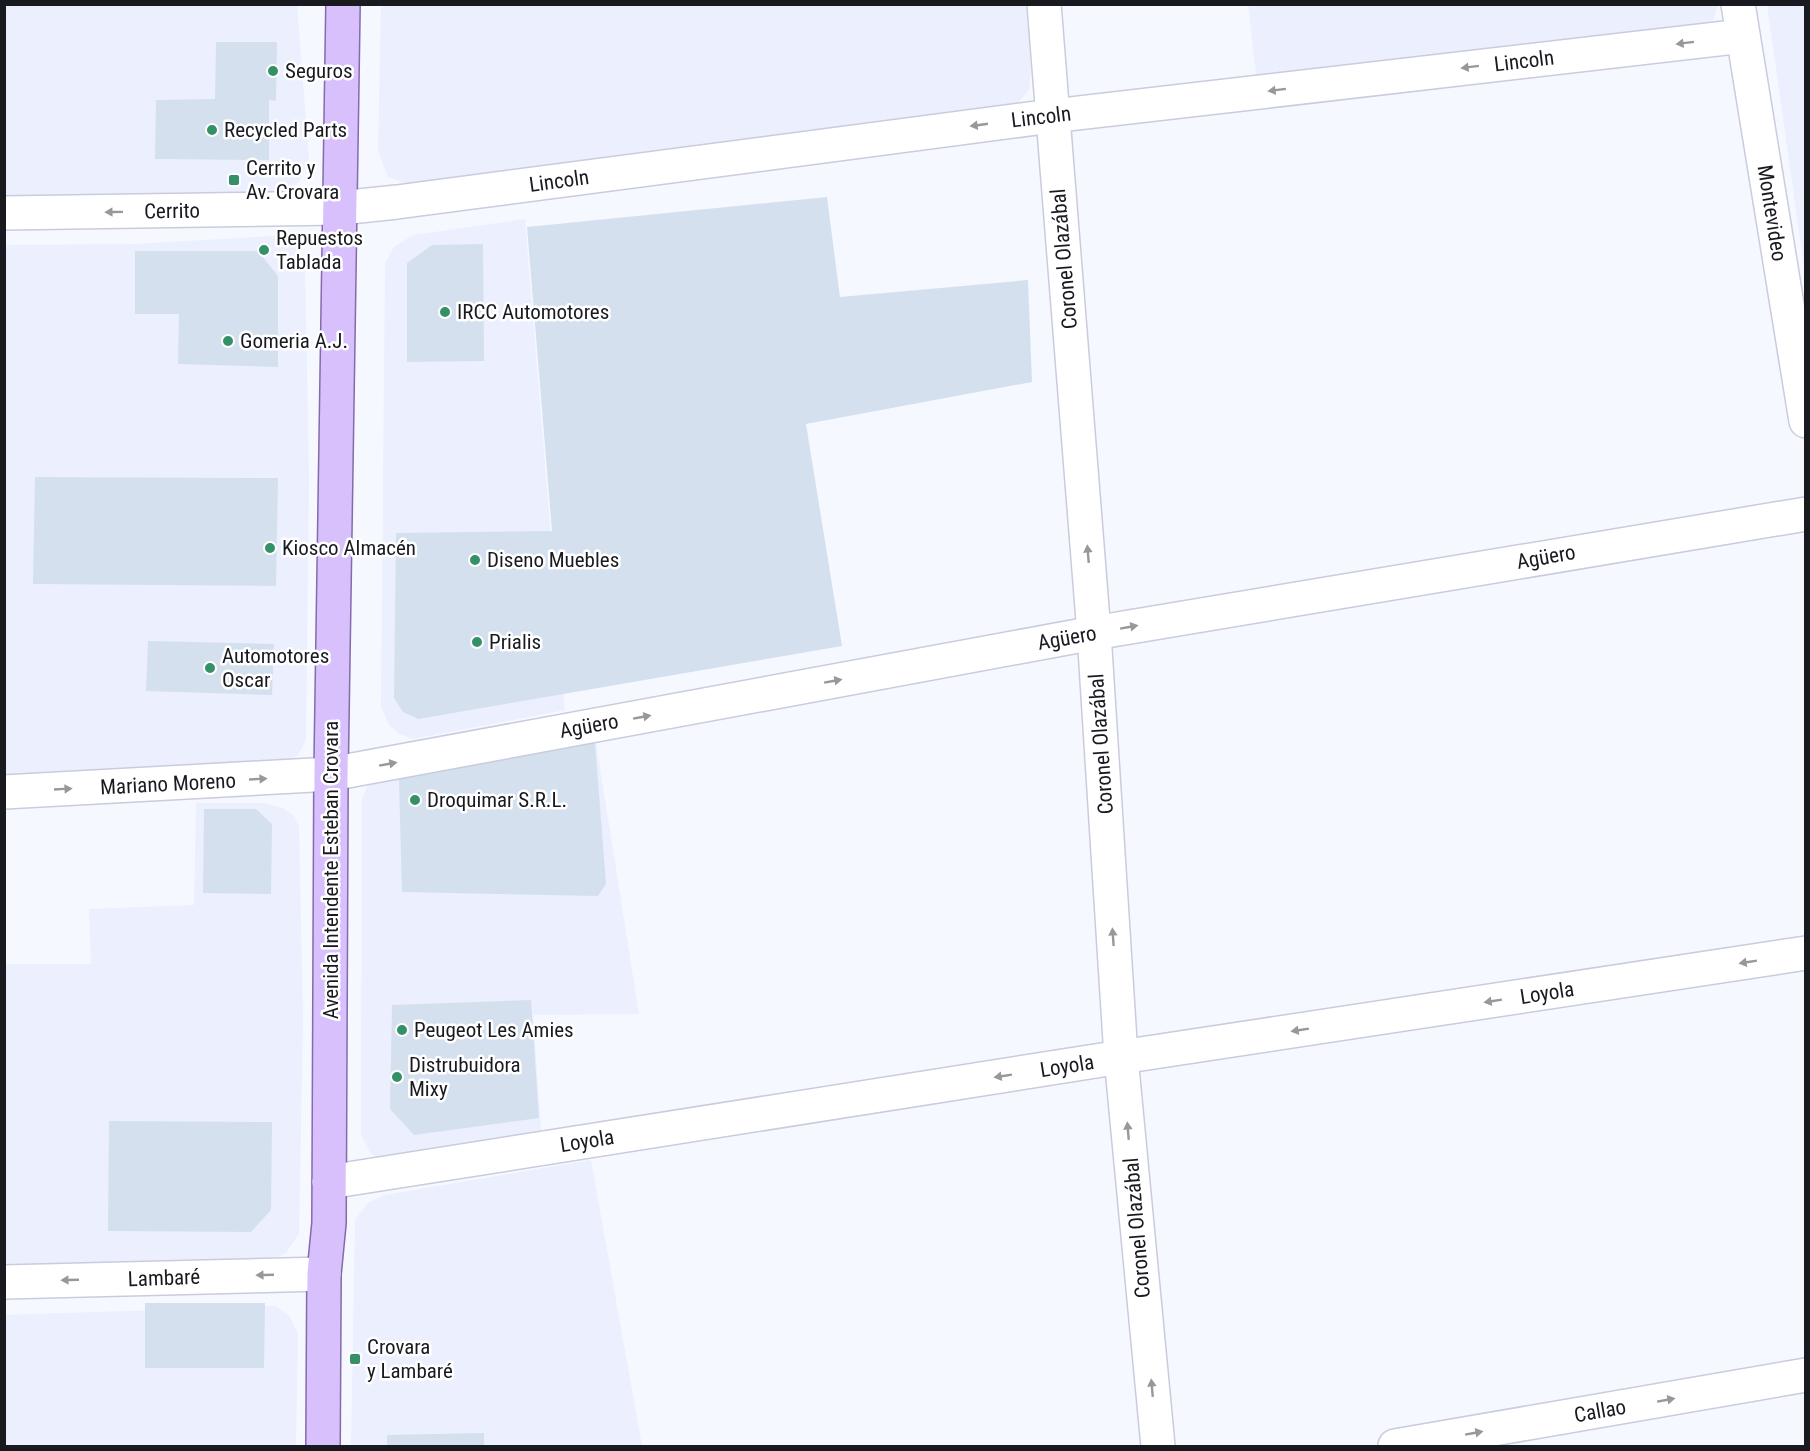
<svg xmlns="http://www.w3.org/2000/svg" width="1810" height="1451" viewBox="0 0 1810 1451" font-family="'Roboto Condensed',sans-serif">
  <rect width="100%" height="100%" fill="#f6f8ff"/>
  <!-- built -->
  <g fill="#eceffe">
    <polygon points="4,5 297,5 309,159 299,182 284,192 159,201 5,202"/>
    <polygon points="381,5 1026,5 1031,69 1029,90 1016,105 993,110 407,184 388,177 378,151"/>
    <polygon points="1248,5 1718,5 1713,20 1692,31 1257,83"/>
    <polygon points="1767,5 1805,5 1805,274"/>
    <polygon points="525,219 565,710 413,739 399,734 389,725 381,707 385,263 394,247 413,235"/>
    <polygon points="273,236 286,237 298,246 305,261 309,480 306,740 298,755 282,765 5,780 5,245 135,244"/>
    <polygon points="595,736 639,1014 533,1015 542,1142 395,1165 371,1154 361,1135 362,799 367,787 381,776"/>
    <polygon points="196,803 265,803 283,808 294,816 299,826 303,1019 299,1234 286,1253 265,1264 5,1274 4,964 91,964 89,909 194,905"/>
    <polygon points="591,1160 642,1446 351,1446 355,1220 368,1203 384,1195"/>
    <polygon points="275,1306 289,1315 298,1334 296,1446 5,1446 4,1315"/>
  </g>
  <!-- building -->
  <g fill="#d5e0ef">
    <polygon points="216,42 277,42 276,101 269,100 269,160 155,159 156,100 215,99"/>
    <polygon points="827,197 840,297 1028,280 1032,382 806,424 842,646 418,719 403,712 394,698 396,533 552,531 527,227"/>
    <polygon points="483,244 484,361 407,362 407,263 432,245"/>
    <polygon points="135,251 258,251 278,276 278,367 178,364 179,314 135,314"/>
    <polygon points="35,477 278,478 276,586 33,584"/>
    <polygon points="148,641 274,644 272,695 146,691"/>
    <polygon points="595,742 606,884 598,896 402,892 399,779"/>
    <polygon points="204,809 256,809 272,824 271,894 203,893"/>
    <polygon points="531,1000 539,1118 414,1135 390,1109 392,1005"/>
    <polygon points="109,1121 272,1122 271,1210 251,1232 108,1231"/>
    <polygon points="145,1303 265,1303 264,1368 145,1368"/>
    <polygon points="484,1433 484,1446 387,1446 387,1435"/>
  </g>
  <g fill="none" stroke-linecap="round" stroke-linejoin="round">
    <defs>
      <g id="minor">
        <polyline points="1044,4 1094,633 1121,1057 1158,1446"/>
        <polyline points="1738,4 1806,421"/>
        <polyline points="4,213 340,208 397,202 1052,116 1743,36"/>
        <polyline points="4,792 331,774 1094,633 1806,514"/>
        <polyline points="329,1182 1121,1057 1806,953"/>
        <polyline points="4,1282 324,1274"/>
        <polyline points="1395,1446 1806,1375"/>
      </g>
      <polyline id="major" points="323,1446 324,1274 329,1223 331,774 343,4"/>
    </defs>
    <!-- minor casing -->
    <use href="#minor" stroke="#c9ccdd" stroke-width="36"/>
    <!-- major casing -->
    <use href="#major" stroke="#846bac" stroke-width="36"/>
    <!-- minor -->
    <use href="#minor" stroke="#fff" stroke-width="33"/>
    <!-- major -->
    <use href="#major" stroke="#d7c0fb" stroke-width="33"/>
  </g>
  <!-- one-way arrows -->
  <defs><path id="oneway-solid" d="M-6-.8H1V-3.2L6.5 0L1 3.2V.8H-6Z" transform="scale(1.5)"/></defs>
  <g fill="#98989b">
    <use href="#oneway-solid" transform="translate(1685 43) rotate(173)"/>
    <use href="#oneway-solid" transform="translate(1470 67) rotate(173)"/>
    <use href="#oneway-solid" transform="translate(1277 90) rotate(173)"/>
    <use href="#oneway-solid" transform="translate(979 125) rotate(172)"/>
    <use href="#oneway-solid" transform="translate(114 212) rotate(179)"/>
    <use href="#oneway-solid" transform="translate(1088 554) rotate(-95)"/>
    <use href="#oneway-solid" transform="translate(1129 627) rotate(-10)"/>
    <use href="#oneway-solid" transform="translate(833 681) rotate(-10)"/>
    <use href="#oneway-solid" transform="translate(642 717) rotate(-10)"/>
    <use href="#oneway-solid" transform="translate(388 764) rotate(-10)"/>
    <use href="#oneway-solid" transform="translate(258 779) rotate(-3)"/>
    <use href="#oneway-solid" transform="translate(63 789) rotate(-3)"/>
    <use href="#oneway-solid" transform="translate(1113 937) rotate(-94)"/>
    <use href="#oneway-solid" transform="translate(1748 962) rotate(171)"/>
    <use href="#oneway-solid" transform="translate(1493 1001) rotate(171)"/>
    <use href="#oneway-solid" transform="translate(1300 1030) rotate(171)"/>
    <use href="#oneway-solid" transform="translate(1003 1076) rotate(171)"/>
    <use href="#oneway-solid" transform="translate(1128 1131) rotate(-95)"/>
    <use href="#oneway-solid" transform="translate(265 1275) rotate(178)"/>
    <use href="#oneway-solid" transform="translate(70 1280) rotate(178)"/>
    <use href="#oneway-solid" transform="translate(1152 1388) rotate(-95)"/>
    <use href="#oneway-solid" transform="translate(1666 1400) rotate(-10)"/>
    <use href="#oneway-solid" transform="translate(1474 1433) rotate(-10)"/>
  </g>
  <!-- markers -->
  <g fill="#349067" stroke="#fff" stroke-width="2">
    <circle cx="273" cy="71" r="6"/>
    <circle cx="212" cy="130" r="6"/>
    <rect x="228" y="174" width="12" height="12" rx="3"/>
    <circle cx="264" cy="250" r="6"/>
    <circle cx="445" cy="312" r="6"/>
    <circle cx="228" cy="341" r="6"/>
    <circle cx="270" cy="548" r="6"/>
    <circle cx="475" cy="560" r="6"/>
    <circle cx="477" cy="642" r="6"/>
    <circle cx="210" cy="668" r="6"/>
    <circle cx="415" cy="800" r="6"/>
    <circle cx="402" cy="1030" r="6"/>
    <circle cx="397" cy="1077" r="6"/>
    <rect x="349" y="1353" width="12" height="12" rx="3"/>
  </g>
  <g text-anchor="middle" stroke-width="5" stroke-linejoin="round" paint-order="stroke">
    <!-- street labels -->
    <g font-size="21" fill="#191a20" stroke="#fff">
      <text transform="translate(1524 61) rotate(-7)" y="7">Lincoln</text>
      <text transform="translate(1041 117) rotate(-7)" y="7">Lincoln</text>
      <text transform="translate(559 181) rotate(-8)" y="7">Lincoln</text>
      <text transform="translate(172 211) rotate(-1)" y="7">Cerrito</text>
      <text transform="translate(1772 213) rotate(81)" y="7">Montevideo</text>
      <text transform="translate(1064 259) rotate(-95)" y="7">Coronel Olazábal</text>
      <text transform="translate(1546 557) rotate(-10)" y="7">Agüero</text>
      <text transform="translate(1067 638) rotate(-10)" y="7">Agüero</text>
      <text transform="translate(589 726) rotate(-10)" y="7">Agüero</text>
      <text transform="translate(1101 744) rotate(-94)" y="7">Coronel Olazábal</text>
      <text transform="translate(168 784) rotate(-3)" y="7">Mariano Moreno</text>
      <text transform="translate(331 870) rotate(-90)" y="7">Avenida Intendente Esteban Crovara</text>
      <text transform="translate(1547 993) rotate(-9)" y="7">Loyola</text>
      <text transform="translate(1067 1066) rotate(-9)" y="7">Loyola</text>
      <text transform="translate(587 1141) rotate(-9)" y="7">Loyola</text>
      <text transform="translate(1137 1228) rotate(-95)" y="7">Coronel Olazábal</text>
      <text transform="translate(164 1278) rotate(-2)" y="7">Lambaré</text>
      <text transform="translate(1600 1411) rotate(-10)" y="7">Callao</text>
    </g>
    <!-- poi labels -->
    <g font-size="21" fill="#191a20" stroke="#fff" text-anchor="start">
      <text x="285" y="78">Seguros</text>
      <text x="224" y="137">Recycled Parts</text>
      <text x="246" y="175">Cerrito y<tspan x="246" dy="24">Av. Crovara</tspan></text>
      <text x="276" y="245">Repuestos<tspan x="276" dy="24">Tablada</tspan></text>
      <text x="457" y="319">IRCC Automotores</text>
      <text x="240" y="348">Gomeria A.J.</text>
      <text x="282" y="555">Kiosco Almacén</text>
      <text x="487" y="567">Diseno Muebles</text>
      <text x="489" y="649">Prialis</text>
      <text x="222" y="663">Automotores<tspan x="222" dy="24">Oscar</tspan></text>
      <text x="427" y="807">Droquimar S.R.L.</text>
      <text x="414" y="1037">Peugeot Les Amies</text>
      <text x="409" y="1072">Distrubuidora<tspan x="409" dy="24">Mixy</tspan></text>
      <text x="367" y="1354">Crovara<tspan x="367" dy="24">y Lambaré</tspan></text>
    </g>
  </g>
  <!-- border -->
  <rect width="1810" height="1451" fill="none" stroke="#191a20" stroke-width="12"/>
</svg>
